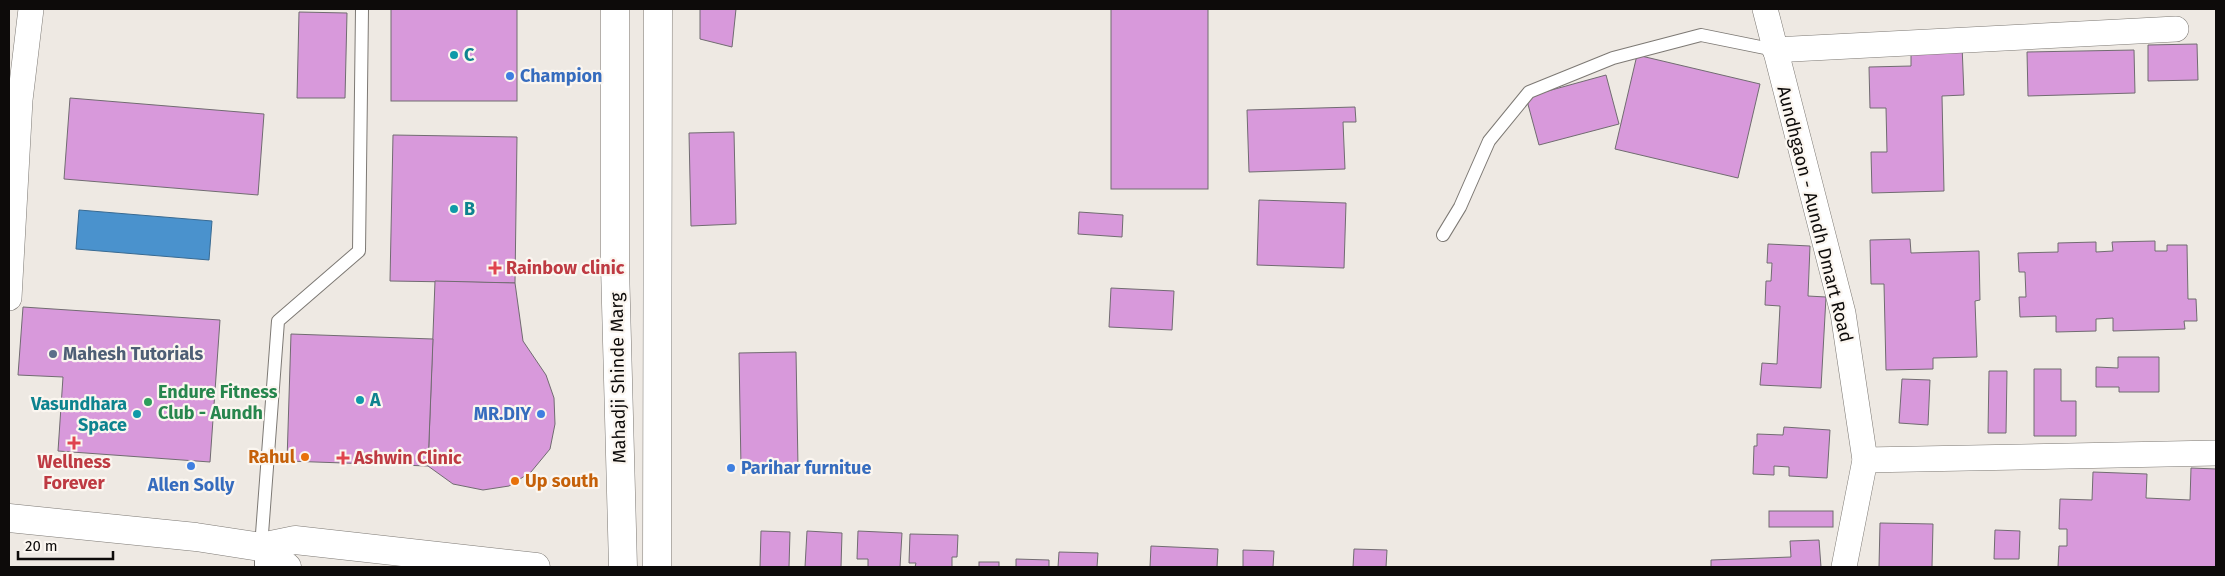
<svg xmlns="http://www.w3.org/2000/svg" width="2225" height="576" viewBox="0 0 2225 576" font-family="'Fira Sans',sans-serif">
  <rect width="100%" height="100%" fill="#eee9e3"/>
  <!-- water -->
  <polygon fill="#4a92cd" stroke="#386a92" points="79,210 212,221 209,260 76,249"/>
  <!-- building -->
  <g fill="#d899db" stroke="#716c71">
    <rect x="391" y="9" width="126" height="92"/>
    <polygon points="700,9 736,9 732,47 700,39"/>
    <rect x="1111" y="9" width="97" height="180"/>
    <polygon points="299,12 347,13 345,98 297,98"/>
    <polygon points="2197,44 2198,80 2148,81 2148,45"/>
    <polygon points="1962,45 1964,95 1942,96 1944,191 1872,193 1871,152 1887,152 1886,108 1870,108 1869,67 1911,66 1911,46"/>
    <polygon points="2134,50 2135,93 2028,96 2027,52"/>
    <polygon points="1637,55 1760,84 1738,178 1615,149"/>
    <polygon points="1606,75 1619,124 1539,145 1526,97"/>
    <polygon points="70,98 264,114 258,195 64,179"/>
    <polygon points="1355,107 1356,122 1343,122 1345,169 1249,172 1247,110"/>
    <polygon points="734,132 736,224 691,226 689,133"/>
    <polygon points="393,135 517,137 515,283 390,281"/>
    <polygon points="1259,200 1346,203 1344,268 1257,265"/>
    <polygon points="1079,212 1123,215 1122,237 1078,234"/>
    <polygon points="1910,239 1911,253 1979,251 1980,300 1975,301 1977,357 1933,358 1933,369 1886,370 1884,284 1871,284 1870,240"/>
    <polygon points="2155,241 2155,251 2167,251 2167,245 2187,245 2188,299 2196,299 2197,321 2184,321 2185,329 2113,331 2113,318 2096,319 2096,331 2056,332 2056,316 2020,317 2019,297 2026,297 2025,272 2019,272 2018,253 2058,252 2058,243 2096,242 2096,252 2113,251 2112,242"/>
    <polygon points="1768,244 1810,246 1808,296 1826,297 1821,388 1760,385 1762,363 1777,364 1780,306 1765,305 1766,281 1771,281 1772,263 1767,263"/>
    <polygon points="435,281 515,283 523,341 546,375 554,398 555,424 550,449 531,472 509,486 483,490 453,484 428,466"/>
    <polygon points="1111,288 1174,291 1172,330 1109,327"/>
    <polygon points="23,307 220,320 210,462 58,451 63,377 18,375"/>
    <polygon points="291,334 433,339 428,466 287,461"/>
    <polygon points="796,352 798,467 741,468 739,353"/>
    <polygon points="2118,357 2159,357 2159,392 2119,392 2119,387 2096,387 2096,367 2118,368"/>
    <polygon points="2034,369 2061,369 2061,401 2076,401 2076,436 2034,436"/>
    <polygon points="1989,371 2007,371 2006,433 1988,433"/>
    <polygon points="1902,379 1930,380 1928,425 1899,423"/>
    <polygon points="1784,427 1830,430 1827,478 1789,476 1789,467 1774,466 1774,475 1753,474 1754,446 1757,446 1757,434 1783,435"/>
    <polygon points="2191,468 2216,469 2216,567 2058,567 2059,546 2067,546 2067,529 2059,529 2060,499 2092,500 2093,472 2147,474 2146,498 2190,500"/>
    <rect x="1769" y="511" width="64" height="16"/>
    <polygon points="1880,523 1933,524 1932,567 1879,567"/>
    <polygon points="1995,530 2020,531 2019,559 1994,559"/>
    <polygon points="761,531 790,532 789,567 760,567"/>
    <polygon points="807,531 842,533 841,567 805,567"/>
    <polygon points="858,531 902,533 900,567 868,567 868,559 857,559"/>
    <polygon points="910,534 958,535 957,557 952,557 952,567 915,567 916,563 909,563"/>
    <polygon points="1819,540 1821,567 1711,567 1711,560 1791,557 1790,541"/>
    <polygon points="1151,546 1218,549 1217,567 1150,567"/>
    <polygon points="1354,549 1387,550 1386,567 1353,567"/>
    <polygon points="1243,550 1274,551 1273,567 1243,567"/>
    <polygon points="1059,552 1098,553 1097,567 1058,567"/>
    <polygon points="1016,559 1049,560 1049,567 1016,567"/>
    <rect x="979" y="562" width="20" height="5"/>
  </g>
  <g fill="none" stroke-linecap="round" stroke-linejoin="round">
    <defs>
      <g id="lane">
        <polyline points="1443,235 1460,207 1489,141 1529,92 1613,58 1701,35 1775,50"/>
        <polyline points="261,567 261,547 278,321 359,251 362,9"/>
      </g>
      <g id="street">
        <polyline points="1765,9 1843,313 1865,460 1844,567"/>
        <polyline points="1775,50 2176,29"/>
        <polyline points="9,298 20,100 31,9"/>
        <polyline points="1865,460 2216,453"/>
      </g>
      <g id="secondary">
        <polyline points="615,9 615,266 623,567"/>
        <polyline points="9,518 196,537 261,547 295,540 536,567"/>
        <polyline points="261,547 287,567"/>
        <polyline points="657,567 658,9"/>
      </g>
    </defs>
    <!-- lane casing -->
    <use href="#lane" stroke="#7d7974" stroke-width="14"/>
    <!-- street casing -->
    <use href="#street" stroke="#7d7974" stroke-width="26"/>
    <!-- secondary casing -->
    <use href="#secondary" stroke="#7d7974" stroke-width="29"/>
    <!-- lane -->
    <use href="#lane" stroke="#fff" stroke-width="12"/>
    <!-- street -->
    <use href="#street" stroke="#fff" stroke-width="25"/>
    <!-- secondary -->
    <use href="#secondary" stroke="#fff" stroke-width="28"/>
  </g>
  <!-- markers -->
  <g fill="#0f9aa8" stroke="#fbf6f0" stroke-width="2">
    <circle cx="454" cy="55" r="5"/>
    <circle cx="454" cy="209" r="5"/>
    <circle cx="360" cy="400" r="5"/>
    <circle cx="137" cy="414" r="5"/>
  </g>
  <g fill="#3f7fe0" stroke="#fbf6f0" stroke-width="2">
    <circle cx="510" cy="76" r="5"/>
    <circle cx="541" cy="414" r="5"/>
    <circle cx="191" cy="466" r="5"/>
    <circle cx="731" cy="468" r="5"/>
  </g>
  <g fill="#e0444e" stroke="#fbf6f0" stroke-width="2">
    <path d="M492.5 260.5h5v5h5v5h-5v5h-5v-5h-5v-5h5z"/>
    <path d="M71.5 435.5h5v5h5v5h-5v5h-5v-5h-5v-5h5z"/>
    <path d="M340.5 450.5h5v5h5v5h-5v5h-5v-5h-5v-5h5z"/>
  </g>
  <circle fill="#5c6f8a" stroke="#fbf6f0" stroke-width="2" cx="53" cy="354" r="5"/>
  <circle fill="#2e9e5b" stroke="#fbf6f0" stroke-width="2" cx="148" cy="402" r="5"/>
  <g fill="#e8710a" stroke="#fbf6f0" stroke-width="2">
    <circle cx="305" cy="457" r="5"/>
    <circle cx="515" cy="481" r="5"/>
  </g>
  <g text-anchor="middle" stroke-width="4.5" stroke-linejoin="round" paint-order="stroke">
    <!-- culture labels -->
    <g font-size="18" font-weight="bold" fill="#0d838f" stroke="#fbf6f0" text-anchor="start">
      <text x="464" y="61">C</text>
      <text x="464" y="215">B</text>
      <text x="370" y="406">A</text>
      <text x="127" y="410" text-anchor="end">Vasundhara<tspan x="127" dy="21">Space</tspan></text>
    </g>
    <!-- shop labels -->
    <g font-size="18" font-weight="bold" fill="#366cbe" stroke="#fbf6f0" text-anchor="start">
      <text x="520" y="82">Champion</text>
      <text x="531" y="420" text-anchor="end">MR.DIY</text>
      <text x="741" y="474">Parihar furnitue</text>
      <text x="191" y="491" text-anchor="middle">Allen Solly</text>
    </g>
    <!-- street labels -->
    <g font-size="18" fill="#0d0b0a" stroke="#fbf6f0">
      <text transform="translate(1815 214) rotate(76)" y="6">Aundhgaon - Aundh Dmart Road</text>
      <text transform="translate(618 378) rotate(-91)" y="6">Mahadji Shinde Marg</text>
    </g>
    <!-- health labels -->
    <g font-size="18" font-weight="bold" fill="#be3a42" stroke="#fbf6f0" text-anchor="start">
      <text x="506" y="274">Rainbow clinic</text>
      <text x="354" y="464">Ashwin Clinic</text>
      <text x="74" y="468" text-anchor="middle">Wellness<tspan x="74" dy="21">Forever</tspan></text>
    </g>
    <!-- service labels -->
    <g font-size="18" font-weight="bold" fill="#4e5e75" stroke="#fbf6f0" text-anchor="start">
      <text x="63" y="360">Mahesh Tutorials</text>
    </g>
    <!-- leisure labels -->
    <g font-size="18" font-weight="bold" fill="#27864d" stroke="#fbf6f0" text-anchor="start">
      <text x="158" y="398">Endure Fitness<tspan x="158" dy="21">Club - Aundh</tspan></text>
    </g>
    <!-- food labels -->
    <g font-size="18" font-weight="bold" fill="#c56008" stroke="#fbf6f0" text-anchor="end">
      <text x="295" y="463">Rahul</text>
      <text x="525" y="487" text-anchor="start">Up south</text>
    </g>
  </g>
  <!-- border -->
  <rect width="2225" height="576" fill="none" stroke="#0d0b0a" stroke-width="20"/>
  <!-- scale -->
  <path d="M18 551v8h95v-8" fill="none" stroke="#0d0b0a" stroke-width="2.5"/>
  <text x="25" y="551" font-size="15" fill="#0d0b0a" stroke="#fbf6f0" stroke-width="4" paint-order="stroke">20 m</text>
</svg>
